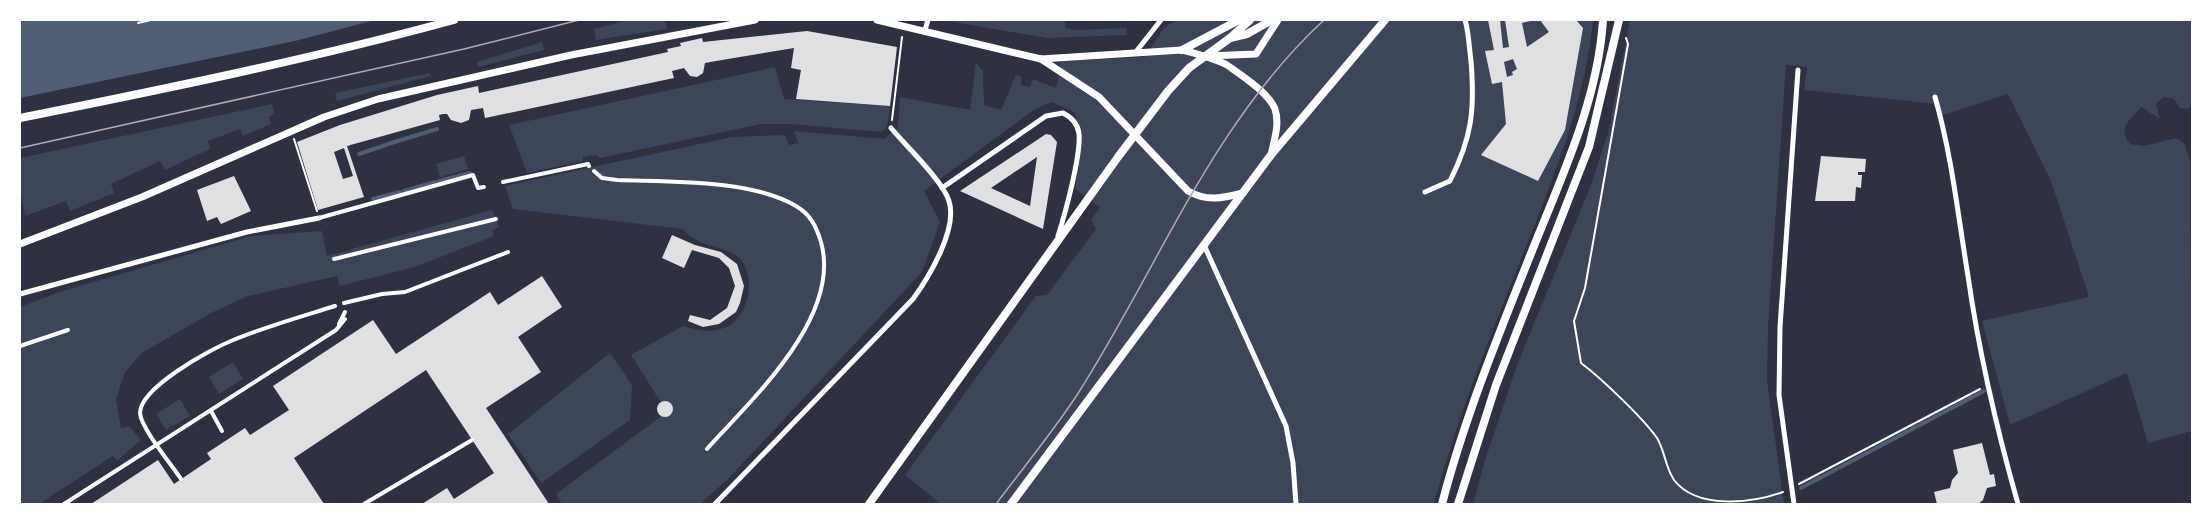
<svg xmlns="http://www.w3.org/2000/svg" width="2212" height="524" viewBox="0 0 2212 524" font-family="Ubuntu,sans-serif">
  <rect width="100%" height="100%" fill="#2d3142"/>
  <!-- green -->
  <g fill="#3c4559">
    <polygon points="627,20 665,20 667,29 596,40 594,29"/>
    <polygon points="942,20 1065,20 1066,28 1075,30 1126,28 1127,35 1047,38"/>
    <path d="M1175,20H1593C1585,103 1552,182 1521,259C1489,340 1456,420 1434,504H941L905,475L1036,296L1047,295L1096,229L1091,220L1100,207L1075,189C1080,161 1085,138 1074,112L1052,102L1035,109L924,191L940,222L922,272L728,479L700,504H562L556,494L667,412L631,355L683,326C699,331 712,334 728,326C749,316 757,275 739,258C724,244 698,249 683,229L513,209L505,186L732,137L785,135L789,145L798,143L794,131L884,139L898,127L900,97L970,110L976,62L983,71L984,105L1001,110L1016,75L1021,76V85L1030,87L1033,79L1056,88L1061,61L1145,57L1163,29Z"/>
    <path d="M1630,20H2192V105L2187,109L2180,108L2174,99L2164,97L2156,104L2160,119L2141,107C2132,119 2116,127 2130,144L2144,146L2176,138L2184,143L2190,160L2192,431L2148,443L2127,373L2010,425L1982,321L2089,297L2051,181L2008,94L1940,116L1937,104L1804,90L1807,67L1786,65L1768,327L1767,380L1784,504H1473L1485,460L1517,365L1591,185L1608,133Z"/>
    <polygon points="542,42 544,50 478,67 477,62"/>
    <polygon points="775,67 784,99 890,106 887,127 881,132 792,124 761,124 600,158 596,155 583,157 583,161 527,173 509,125"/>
    <polygon points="430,73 431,76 337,101 335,93"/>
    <polygon points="272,104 274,114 269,117 271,124 243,136 240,129 208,141 210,149 165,170 160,161 111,184 114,193 70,211 66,201 25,216 20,186 20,158"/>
    <polygon points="464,156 468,169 440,177 436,164"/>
    <polygon points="492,210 499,227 492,230 494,236 415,267 340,286 337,276 248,296 211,313 142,353 125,372 116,399 121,428 129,426 141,440 117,461 113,456 39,504 20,504 20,307 59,292 251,236 322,231 327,256"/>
    <polygon points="610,353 632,385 630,420 541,483 508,434"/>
    <polygon points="233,362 243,379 219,394 209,377"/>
    <polygon points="180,399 190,416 166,430 156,414"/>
  </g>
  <!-- water -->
  <polygon fill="#4f5d75" points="20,20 375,20 295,41 20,98"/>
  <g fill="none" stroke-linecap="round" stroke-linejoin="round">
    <!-- stream -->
    <g stroke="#4f5d75" stroke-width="4">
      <polyline points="388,144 437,129"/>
      <polyline points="359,154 386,145"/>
      <polyline points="439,181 470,173"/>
      <polyline points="404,191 435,182"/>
      <polyline points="373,199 400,192"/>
      <polyline points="1801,488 1984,391"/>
    </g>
  </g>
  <!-- building -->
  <g fill="#e0e0e3" fill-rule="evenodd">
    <path d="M1488,20H1500L1503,48L1509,47L1505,20H1534L1522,23L1527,47L1549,32L1540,20H1576L1583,28L1565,130L1538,181L1481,155L1506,124L1502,82L1492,84L1485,51L1494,50ZM1513,59L1517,69L1512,72L1513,75L1507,77L1504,62Z"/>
    <path d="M807,31L897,47L890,106L796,99L801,70L791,68L794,48L716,61L705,63L703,73L697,77L690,76L684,68L672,71L674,78L485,118L483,108L471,110L469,120L461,123L451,120L447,114H443L439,115L440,120L347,146L364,197L318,210L297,142L340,125L437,95L478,86L479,93L668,52L667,49L681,46L680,43L702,38L703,42ZM344,148L353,176L343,179L334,152Z"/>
    <path d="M1046,134L1051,135L1057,142L1043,229L960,191ZM1037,157L1030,206L991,188Z"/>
    <polygon points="1821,156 1866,159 1865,172 1858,172 1858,175 1862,175 1861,188 1856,187 1855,201 1815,201"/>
    <polygon points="234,176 251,211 221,224 217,217 207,221 197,190"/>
    <polygon points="672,235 695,245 721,252 737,264 744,286 740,303 736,312 719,324 703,327 688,321 690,315 710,320 727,308 735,286 729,268 719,258 692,250 684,268 662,258"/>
    <polygon points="542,276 562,307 518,337 541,372 486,408 549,504 422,504 447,488 454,499 494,473 426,370 294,458 324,504 91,504 158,460 174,484 211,459 207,453 245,428 250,435 289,410 273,386 373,320 396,354 490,292 498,305"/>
    <circle cx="665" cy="409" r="8"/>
    <polygon points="1982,443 1990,475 1994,474 1996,486 1987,488 1983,500 1978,504 1937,504 1934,492 1950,488 1952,480 1958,473 1953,450"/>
  </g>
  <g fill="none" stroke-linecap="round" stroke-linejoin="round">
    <!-- path -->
    <g stroke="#fff" stroke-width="2">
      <polyline points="138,23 151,20"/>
      <path d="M1626,38L1628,44L1585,288L1574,321L1581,363C1601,378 1643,418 1657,438C1665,451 1665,467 1674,480C1697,510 1753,503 1783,492"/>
      <polyline points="892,120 902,37"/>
      <polyline points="294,139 317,211"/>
      <polyline points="1799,484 1980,389"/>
    </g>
    <!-- pedestrian -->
    <g stroke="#fff" stroke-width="4">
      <path d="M594,171L602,178L617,180C670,182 750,179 796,206C811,215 816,226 821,242C842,317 752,399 707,449"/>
      <polyline points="503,182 588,164 589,166"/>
      <polyline points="319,218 473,175 478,188 484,187"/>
      <polyline points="334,259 496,219"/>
      <polyline points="344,303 382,294 405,292 508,252"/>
      <polyline points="339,324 345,312"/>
      <polyline points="20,346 68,330"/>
      <polyline points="211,411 222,431"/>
      <path d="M181,479C171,464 141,428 140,413C140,388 209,350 231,341C264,327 300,317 335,306"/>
      <polyline points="64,504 336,330 345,319"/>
      <polyline points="364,504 472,440"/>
    </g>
    <!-- minor -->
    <g stroke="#fff" stroke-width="5">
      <polyline points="925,30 928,20"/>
      <polyline points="1135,53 1161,20"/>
      <path d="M1935,97C1952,156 1958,216 1968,276C1979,353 1997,430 2018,504"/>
      <path d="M942,188L1046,116L1063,113C1071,117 1078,124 1079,134C1081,156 1065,214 1058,236"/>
      <path d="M1425,192L1450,181C1472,137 1475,110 1471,61C1469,47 1469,33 1465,20"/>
      <polyline points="1204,245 1286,426 1293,463 1296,504"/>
      <polyline points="20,294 247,232 319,218"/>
      <path d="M715,504L913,299C929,277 958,229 949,201C943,181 906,146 891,128"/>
      <polyline points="1794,504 1779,395 1780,327 1798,70"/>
    </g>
    <!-- tertiary -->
    <g stroke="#fff" stroke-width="7">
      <path d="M877,20L1041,59L1182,50C1197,54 1214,58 1227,65C1241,75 1269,93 1275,109C1280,124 1274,140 1271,155"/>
      <polyline points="1207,56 1256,54 1278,20"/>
      <path d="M1041,59L1099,97L1188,191C1207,202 1223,198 1243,193"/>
      <polyline points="20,244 142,197 324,117 378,99 571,55 755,20"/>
    </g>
    <!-- secondary -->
    <g stroke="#fff" stroke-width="8">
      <path d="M20,118C165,89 311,59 454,20"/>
      <polyline points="869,504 1118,157 1168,91 1189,68 1230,38 1247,34 1272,20"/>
      <polyline points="1011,504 1271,155 1385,20"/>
    </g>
    <!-- primary -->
    <g stroke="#fff" stroke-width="8">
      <polyline points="1230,38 1250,20"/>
      <polyline points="1182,50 1239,20"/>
      <path d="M1442,504C1465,416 1500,331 1534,246C1563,174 1598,99 1603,20"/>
      <polyline points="1458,504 1496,385 1589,147 1619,20"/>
    </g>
    <!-- tram -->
    <g stroke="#abadb3" stroke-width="1.5">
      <polyline points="20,148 464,49 579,20"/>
      <path d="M996,504C1023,468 1052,433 1077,395C1158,269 1212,123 1324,20"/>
    </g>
  </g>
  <!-- border -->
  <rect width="2212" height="524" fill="none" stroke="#ffffff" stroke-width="42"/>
</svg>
